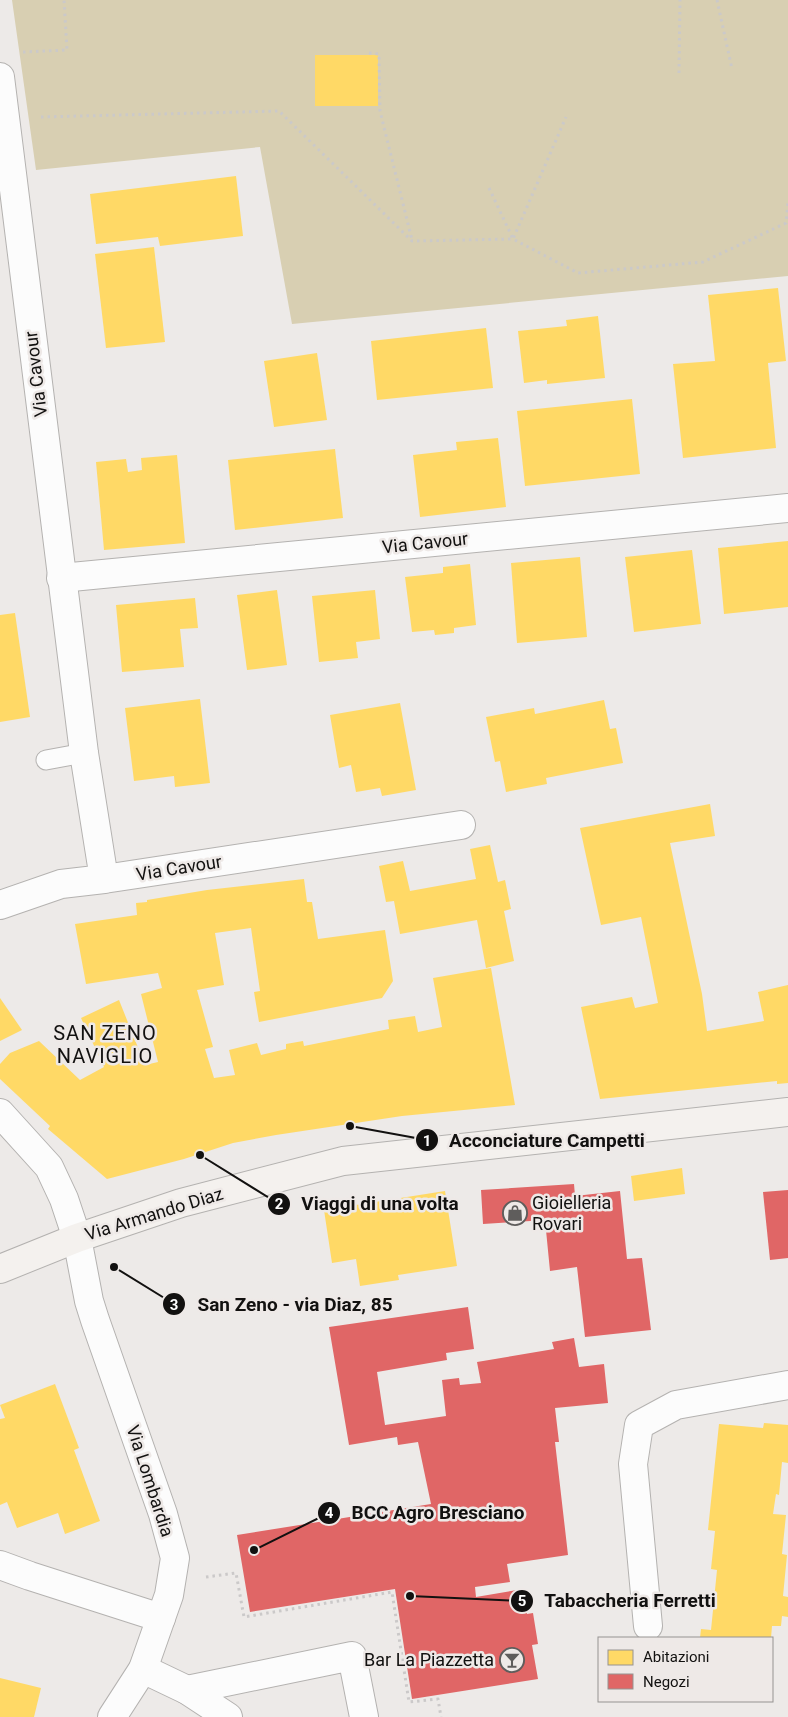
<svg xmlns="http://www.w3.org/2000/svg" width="788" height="1717" viewBox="0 0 788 1717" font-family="Roboto,sans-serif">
  <rect width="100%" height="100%" fill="#edeae8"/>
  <!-- green -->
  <polygon fill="#d8cfb2" points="12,0 788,0 788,276 292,324 260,147 36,170"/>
  <!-- homes -->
  <g fill="#ffd966">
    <rect x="315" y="55" width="63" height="51"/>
    <polygon points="236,176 243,236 160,246 158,237 96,244 90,194"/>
    <polygon points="154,247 165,342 106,348 95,254"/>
    <polygon points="778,288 786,361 768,363 776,448 683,458 673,364 715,361 708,295"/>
    <polygon points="598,316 605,378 547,384 547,380 524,383 518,331 567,326 566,320"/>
    <polygon points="486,328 493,388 377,400 371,341"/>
    <polygon points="317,353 327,420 274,427 264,361"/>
    <polygon points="632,399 640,474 525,486 517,411"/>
    <polygon points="498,438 506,507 420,517 413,455 457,450 456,442"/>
    <polygon points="335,449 343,518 235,530 228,460"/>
    <polygon points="177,455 185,543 104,550 96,462 126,459 128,472 142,470 141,458"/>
    <polygon points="788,541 788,607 724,614 718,548"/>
    <polygon points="692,550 701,624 634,632 625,557"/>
    <polygon points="580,557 587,637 517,643 511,563"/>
    <polygon points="470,564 476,625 454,628 454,633 435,635 434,630 412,632 405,577 443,573 443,567"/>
    <polygon points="277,590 287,665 247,670 237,595"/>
    <polygon points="375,590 380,639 356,642 358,658 319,662 312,596"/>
    <polygon points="195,598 198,628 180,629 184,667 122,672 116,605"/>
    <polygon points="15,613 30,717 0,722 0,615"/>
    <polygon points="200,699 210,783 175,787 174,776 134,781 125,708"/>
    <polygon points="604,700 610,729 616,728 623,763 546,778 547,784 506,792 500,761 495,762 486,717 534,708 535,714"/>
    <polygon points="400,703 416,790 382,796 380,788 356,792 351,765 339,768 330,715"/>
    <polygon points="710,804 715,836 670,843 702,994 707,1031 764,1021 758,992 788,985 788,1083 777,1084 777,1081 600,1099 581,1007 632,997 635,1008 658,1003 641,917 601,925 580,828"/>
    <polygon points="490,845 498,882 505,880 511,909 504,911 514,961 486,968 477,920 400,934 394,901 386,902 379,866 403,861 410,891 476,879 470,849"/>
    <polygon points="304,879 307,902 312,902 318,939 385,930 393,981 382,998 259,1022 254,992 260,991 251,928 215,933 224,985 197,990 213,1047 205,1049 214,1078 235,1075 229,1050 257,1043 261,1055 286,1049 286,1044 303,1041 304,1046 389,1029 388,1020 415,1016 418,1032 442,1027 433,978 491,968 515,1105 402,1116 276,1135 233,1143 184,1159 107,1179 48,1129 50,1126 0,1079 0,1064 10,1053 39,1041 80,1080 104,1067 81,1018 119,1000 145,1065 158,1062 141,994 162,988 158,973 86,984 75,924 137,915 136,903 147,902 147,900 207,890"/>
    <polygon points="0,998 22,1030 0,1041"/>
    <polygon points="682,1168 685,1194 634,1201 631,1176"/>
    <polygon points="445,1191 457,1266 398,1275 399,1280 360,1286 356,1259 332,1263 324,1210"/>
    <polygon points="55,1384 79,1448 74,1450 100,1521 65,1534 58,1513 17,1528 7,1502 0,1505 0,1419 5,1418 0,1405"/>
    <polygon points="764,1423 788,1425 788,1463 782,1462 779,1495 776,1494 773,1514 786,1515 782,1554 787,1555 783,1596 788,1597 788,1617 782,1616 781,1626 772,1626 771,1638 700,1638 701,1629 711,1630 717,1570 711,1569 715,1531 708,1530 719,1424 763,1428"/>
    <polygon points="0,1678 41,1688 34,1717 0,1717"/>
  </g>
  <!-- shops -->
  <g fill="#e06666">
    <polygon points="574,1184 575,1196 620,1191 627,1259 642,1258 651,1330 585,1337 577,1267 550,1271 545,1220 483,1224 481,1190"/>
    <polygon points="788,1190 788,1258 770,1260 763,1192"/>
    <polygon points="468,1307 474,1349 446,1353 447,1360 377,1372 385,1425 446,1416 442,1380 459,1378 460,1385 481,1383 477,1362 554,1349 552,1342 574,1338 579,1367 604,1364 608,1403 555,1408 559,1442 555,1442 568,1555 507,1564 510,1582 475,1587 476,1597 523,1589 527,1614 533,1613 538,1644 532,1645 538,1679 412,1699 395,1589 250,1612 237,1535 431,1504 418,1442 398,1445 397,1437 349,1445 329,1327"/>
  </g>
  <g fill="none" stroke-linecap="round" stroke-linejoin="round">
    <defs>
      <polyline id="lane" points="46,760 84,753"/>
      <g id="street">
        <polyline points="0,77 84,753 104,879 61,884 0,905"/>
        <polyline points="61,578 788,508"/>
        <polyline points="104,879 461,825"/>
        <polyline points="0,1113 49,1167 64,1199 77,1238 89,1301 95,1320 163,1514 175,1558 169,1595 143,1669 112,1717"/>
        <polyline points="0,1565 30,1576 161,1618"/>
        <polyline points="648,1626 633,1464 639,1425 676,1405 788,1385"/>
        <polyline points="143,1669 187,1690 228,1717"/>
        <polyline points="187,1690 352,1656 364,1717"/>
      </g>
      <polyline id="secondary" points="0,1269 77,1238 181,1203 343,1161 788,1112"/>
    </defs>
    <!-- lane casing -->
    <use href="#lane" stroke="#b4b2b0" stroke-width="21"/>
    <!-- street casing -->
    <use href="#street" stroke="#b4b2b0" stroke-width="30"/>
    <!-- secondary casing -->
    <use href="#secondary" stroke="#b4b2b0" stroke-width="30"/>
    <!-- path -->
    <g stroke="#cbc9c9" stroke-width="3" stroke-dasharray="2.5 4" stroke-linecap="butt">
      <polyline points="717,0 732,69"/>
      <polyline points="23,52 67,50 64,0"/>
      <polyline points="369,53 379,54 380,111 412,240"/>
      <polyline points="679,73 680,0"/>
      <polyline points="41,117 279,111 412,241 513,239 566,117"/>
      <polyline points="489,188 513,239 578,273 703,262 786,223 788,202"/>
      <polyline points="206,1577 236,1573 244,1617 392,1592 409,1702 438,1699 441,1717"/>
    </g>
    <!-- lane -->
    <use href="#lane" stroke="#fcfcfc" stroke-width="19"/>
    <!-- street -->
    <use href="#street" stroke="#fcfcfc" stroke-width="28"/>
    <!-- secondary -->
    <use href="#secondary" stroke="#f4f1ee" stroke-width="28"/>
  </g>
  <!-- icons -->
  <defs>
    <symbol id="shop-ring" viewBox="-11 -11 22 22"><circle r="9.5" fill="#eee9e7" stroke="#5f5d5c" stroke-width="1.5"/><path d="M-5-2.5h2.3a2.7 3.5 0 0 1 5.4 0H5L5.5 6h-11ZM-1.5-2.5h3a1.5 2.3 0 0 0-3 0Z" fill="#5f5d5c"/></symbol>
    <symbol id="bar-ring" viewBox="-11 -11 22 22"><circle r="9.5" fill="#eee9e7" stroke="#5f5d5c" stroke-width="1.5"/><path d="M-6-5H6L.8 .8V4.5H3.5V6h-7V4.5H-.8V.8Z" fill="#5f5d5c"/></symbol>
  </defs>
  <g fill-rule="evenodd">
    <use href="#shop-ring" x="501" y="1199" width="28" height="28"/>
    <use href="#bar-ring" x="498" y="1646" width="28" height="28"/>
  </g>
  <g text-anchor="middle" stroke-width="5" stroke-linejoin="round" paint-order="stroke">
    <!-- street labels -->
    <g font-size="18" fill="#121110" stroke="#eee9e7">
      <text transform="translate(36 374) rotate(-97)" y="6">Via Cavour</text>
      <text transform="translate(425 543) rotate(-6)" y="6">Via Cavour</text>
      <text transform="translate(179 868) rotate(-9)" y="6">Via Cavour</text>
      <text transform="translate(154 1214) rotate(-17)" y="6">Via Armando Diaz</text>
      <text transform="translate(150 1481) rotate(72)" y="6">Via Lombardia</text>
    </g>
    <!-- poi labels -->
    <g font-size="18" fill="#121110" stroke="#eee9e7" text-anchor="start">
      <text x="532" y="1209">Gioielleria<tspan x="532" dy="21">Rovari</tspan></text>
      <text x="494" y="1666" text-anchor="end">Bar La Piazzetta</text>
    </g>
    <!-- quarter labels -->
    <g font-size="20" letter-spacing="1" fill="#121110" stroke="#eee9e7">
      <text x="105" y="1040">SAN ZENO<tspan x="105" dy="23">NAVIGLIO</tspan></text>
    </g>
  </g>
  <!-- callouts -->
  <path fill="none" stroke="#121110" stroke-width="2" d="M350 1126L427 1140M200 1155L279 1204M114 1267L174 1304M254 1550L329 1513M410 1596L522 1601"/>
  <g fill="#121110" stroke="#eee9e7" stroke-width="2">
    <circle cx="350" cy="1126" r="5"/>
    <circle cx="200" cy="1155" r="5"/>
    <circle cx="114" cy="1267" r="5"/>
    <circle cx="254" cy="1550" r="5"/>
    <circle cx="410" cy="1596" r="5"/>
    <circle cx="427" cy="1140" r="12"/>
    <circle cx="279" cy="1204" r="12"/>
    <circle cx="174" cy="1304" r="12"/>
    <circle cx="329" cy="1513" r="12"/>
    <circle cx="522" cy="1601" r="12"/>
  </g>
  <g font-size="15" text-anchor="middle" font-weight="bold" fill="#fff">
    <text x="427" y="1146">1</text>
    <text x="279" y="1209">2</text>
    <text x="174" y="1310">3</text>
    <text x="329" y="1518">4</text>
    <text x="522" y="1606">5</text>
  </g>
  <g font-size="19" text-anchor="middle" font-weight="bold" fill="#121110" stroke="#eee9e7" stroke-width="5" stroke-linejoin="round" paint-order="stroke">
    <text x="547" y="1147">Acconciature Campetti</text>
    <text x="380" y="1210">Viaggi di una volta</text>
    <text x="295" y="1311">San Zeno - via Diaz, 85</text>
    <text x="438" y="1519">BCC Agro Bresciano</text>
    <text x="630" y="1607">Tabaccheria Ferretti</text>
  </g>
  <!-- legend -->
  <rect x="598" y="1637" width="175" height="65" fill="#eee9e7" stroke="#969391"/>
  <rect x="608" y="1650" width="25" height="15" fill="#ffd966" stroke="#969391"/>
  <text x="643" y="1662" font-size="15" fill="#121110">Abitazioni</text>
  <rect x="608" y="1674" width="25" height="15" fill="#e06666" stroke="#969391"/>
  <text x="643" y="1687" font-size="15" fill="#121110">Negozi</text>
</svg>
